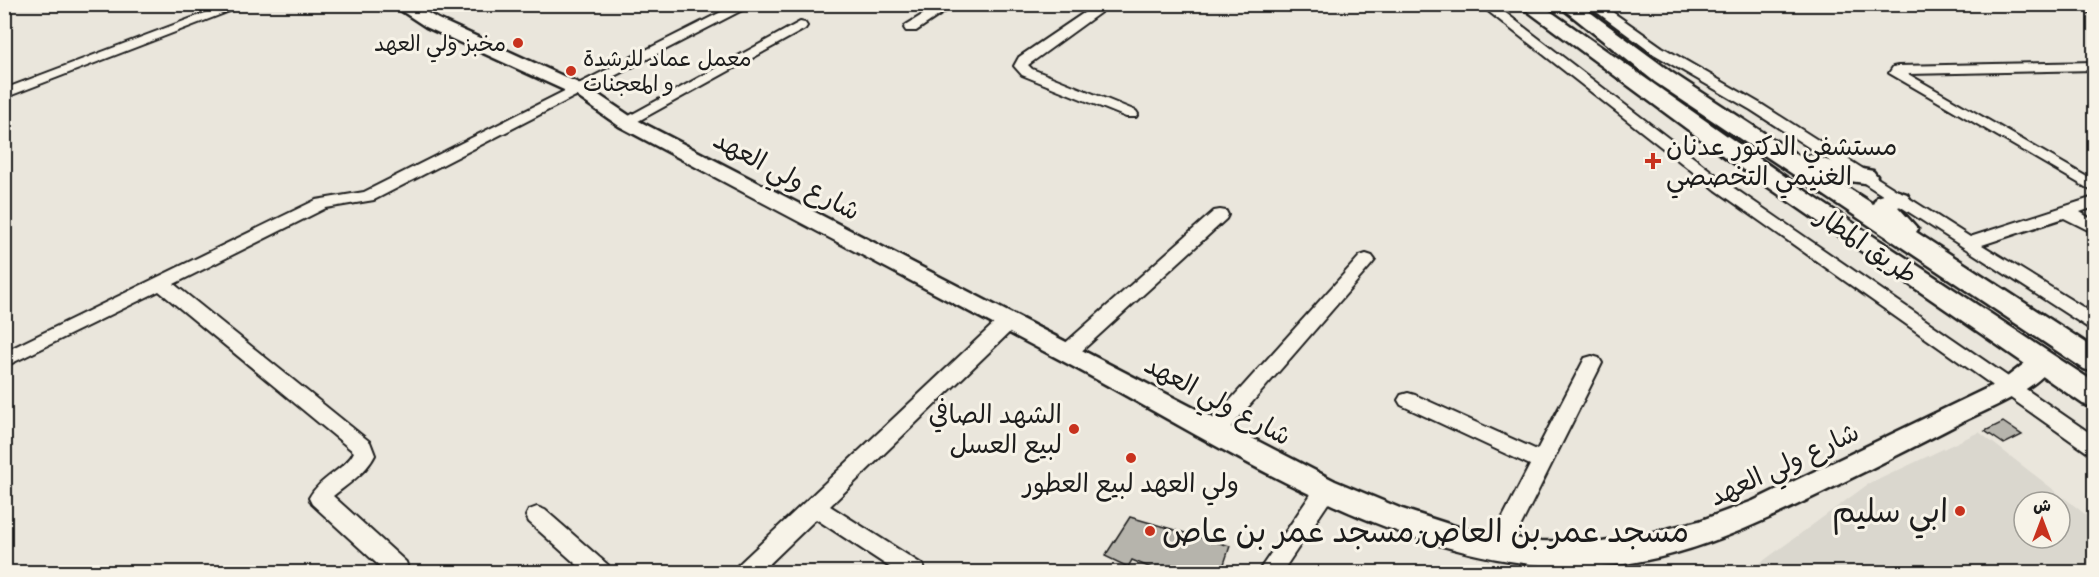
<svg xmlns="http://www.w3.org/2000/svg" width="2099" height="577" viewBox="0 0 2099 577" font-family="Caveat,'Playpen Sans Arabic',sans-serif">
  <rect width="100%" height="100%" fill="#eae6dc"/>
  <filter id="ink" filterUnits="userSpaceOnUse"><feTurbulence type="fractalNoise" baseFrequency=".0167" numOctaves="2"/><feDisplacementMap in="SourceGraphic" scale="12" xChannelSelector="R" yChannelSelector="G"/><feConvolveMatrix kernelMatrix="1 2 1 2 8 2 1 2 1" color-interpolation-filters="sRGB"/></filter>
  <g filter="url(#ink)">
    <!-- built -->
    <path fill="#dad7ce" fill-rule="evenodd" d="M1979,432L2094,521V572H1748L1867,485ZM2024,502H2060V538H2024Z"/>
    <!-- building -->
    <g fill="#b6b4ac" stroke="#1c1c1c" stroke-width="1.5">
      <polygon points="2003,422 2022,435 2004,444 1985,431"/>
      <polygon points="1130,517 1230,546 1221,573 1163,573 1132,560 1128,567 1105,556"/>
    </g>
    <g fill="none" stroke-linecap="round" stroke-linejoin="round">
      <defs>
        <g id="minor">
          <polygon points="229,4 248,4 4,98 4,89"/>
          <path d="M737,4H754L374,200L326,208L174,284L370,442L375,455C366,473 348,484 333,496L406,562L409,572H386L312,504L309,498C320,477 346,469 354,452L159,291L4,367V352L316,200L364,192Z"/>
          <polygon points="940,4 956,4 916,31 906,31 904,28 906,25"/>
          <polygon points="1097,4 1112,4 1028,65 1032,69 1136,111 1138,114 1136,117 1126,117 1022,75 1014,66 1019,57"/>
          <polygon points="1479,4 1494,4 1728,184 2094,436 2094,454 2087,452 1716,190"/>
          <polygon points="1586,4 1601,4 1662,47 1761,104 1970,237 2094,197 2094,207 2080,212 2094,221 2094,233 2064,218 1982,245 2094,314 2094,328 2087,327 1751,110 1652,53"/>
          <polygon points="2082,4 2094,4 2094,13 2089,12"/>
          <polygon points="800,22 805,23 807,26 805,29 631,125 626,127 618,122"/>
          <polygon points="2094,62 2094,70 1908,74 2094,181 2094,192 1889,73 1893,67 1898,66"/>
          <polygon points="1220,210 1226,211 1228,215 1226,219 1075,357 1068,359 1061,357 1058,352 1061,347 1214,211"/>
          <polygon points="1366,254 1372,256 1375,260 1372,264 1222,437 1215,439 1208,437 1205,431 1208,425 1360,256"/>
          <polygon points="1007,317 1014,318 1016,323 1014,328 830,506 923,565 926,572 897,572 816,519 761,572 735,572 738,565 1000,318"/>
          <polygon points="1592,356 1599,358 1602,363 1507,553 1499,555 1491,553 1488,546 1530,465 1401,405 1398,400 1401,395 1408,393 1415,395 1537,450 1585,358"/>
          <polygon points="1326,481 1334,484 1337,490 1282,572 1258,572 1318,484"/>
          <polygon points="537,507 545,510 608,565 611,572 585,572 529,522 526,516 529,510"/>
          <path d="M1546,545C1558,550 1574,560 1578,572C1559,572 1544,574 1535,555L1538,548Z"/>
        </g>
        <path id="major" d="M391,4H412L438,19L587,87L633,118L1335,481L1402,509L1464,529L1533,541L1602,542L1635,537L1699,521L1753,501L2002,381L2034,356L2043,353L2052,356L2055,362C2037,390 1992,407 1962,422C1932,438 1901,453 1870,469C1788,509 1694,561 1601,566C1409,577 1221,444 1057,358C911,281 765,204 619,126L575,95L426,27Z"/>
        <g id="highway">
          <polygon points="1518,4 1540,4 1817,199 2094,382 2094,407 2083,404 1729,160"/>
          <polygon points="1557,4 1579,4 1671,72 1802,158 1811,155 1841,165 1873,171 1877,176 1873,181 1865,183 1834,179 1873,204 1877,197 1898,191 1907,194 1910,199 1907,204 1898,207 1918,229 1916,232 2094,348 2094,372 2084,369 1655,82"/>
        </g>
      </defs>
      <!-- minor casing -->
      <use href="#minor" stroke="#1c1c1c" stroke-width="4"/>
      <!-- major casing -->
      <use href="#major" stroke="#1c1c1c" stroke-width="5"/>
      <!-- highway casing -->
      <use href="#highway" stroke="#1c1c1c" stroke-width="5"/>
      <!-- minor -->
      <use href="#minor" fill="#f7f3e8" fill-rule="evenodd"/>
      <!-- major -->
      <use href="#major" fill="#f7f3e8" fill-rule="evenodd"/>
      <!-- highway -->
      <use href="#highway" fill="#f7f3e8" fill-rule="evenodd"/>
    </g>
  </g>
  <!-- markers -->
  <g fill="#c8321e" stroke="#f7f3e8" stroke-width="2">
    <circle cx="518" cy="43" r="6"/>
    <circle cx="571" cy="71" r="6"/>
    <path d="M1650 152h6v6h6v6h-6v6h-6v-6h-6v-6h6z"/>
    <circle cx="1074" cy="429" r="6"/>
    <circle cx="1131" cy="458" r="6"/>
    <circle cx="1960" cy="511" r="6"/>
    <circle cx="1150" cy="531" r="6"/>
  </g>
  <g text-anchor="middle" stroke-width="6" stroke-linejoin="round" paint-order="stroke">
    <!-- far-poi labels -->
    <g font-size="22" fill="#1c1c1c" stroke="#f7f3e8" text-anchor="end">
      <text x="506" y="51">مخبز ولي العهد</text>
      <text x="583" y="66" text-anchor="start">معمل عماد للرشدة<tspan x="583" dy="25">و المعجنات</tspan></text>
    </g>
    <!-- poi labels -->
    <g font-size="26" fill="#1c1c1c" stroke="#f7f3e8" text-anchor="start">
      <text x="1666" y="155">مستشفي الدكتور عدنان<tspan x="1666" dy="30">الغنيمي التخصصي</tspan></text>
      <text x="1062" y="423" text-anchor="end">الشهد الصافي<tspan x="1062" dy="30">لبيع العسل</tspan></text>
      <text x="1131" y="492" text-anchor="middle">ولي العهد لبيع العطور</text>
    </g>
    <!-- street labels -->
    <g font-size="26" fill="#1c1c1c" stroke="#f7f3e8">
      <text transform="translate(787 175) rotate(28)" y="9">شارع ولي العهد</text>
      <text transform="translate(1867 245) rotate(34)" y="9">طريق المطار</text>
      <text transform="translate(1218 400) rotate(28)" y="9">شارع ولي العهد</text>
      <text transform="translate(1784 464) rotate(-25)" y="9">شارع ولي العهد</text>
    </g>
    <!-- near-poi labels -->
    <g font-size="32" fill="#1c1c1c" stroke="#f7f3e8" text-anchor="end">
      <text x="1948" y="522">ابي سليم</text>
      <text x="1162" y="542" text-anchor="start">مسجد عمر بن العاص;مسجد عمر بن عاص</text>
    </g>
  </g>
  <!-- margin -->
  <rect width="2099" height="577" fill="none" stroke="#f7f3e8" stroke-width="24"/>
  <rect x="12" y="12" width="2075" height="553" fill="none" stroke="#1c1c1c" stroke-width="2" filter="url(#ink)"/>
  <!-- north arrow -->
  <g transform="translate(2042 520)"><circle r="28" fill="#f7f3e8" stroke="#9f9d96" stroke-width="1.5"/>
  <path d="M0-4.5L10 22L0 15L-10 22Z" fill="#c8321e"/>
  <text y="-9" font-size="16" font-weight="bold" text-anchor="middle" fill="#1c1c1c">ش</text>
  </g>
</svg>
